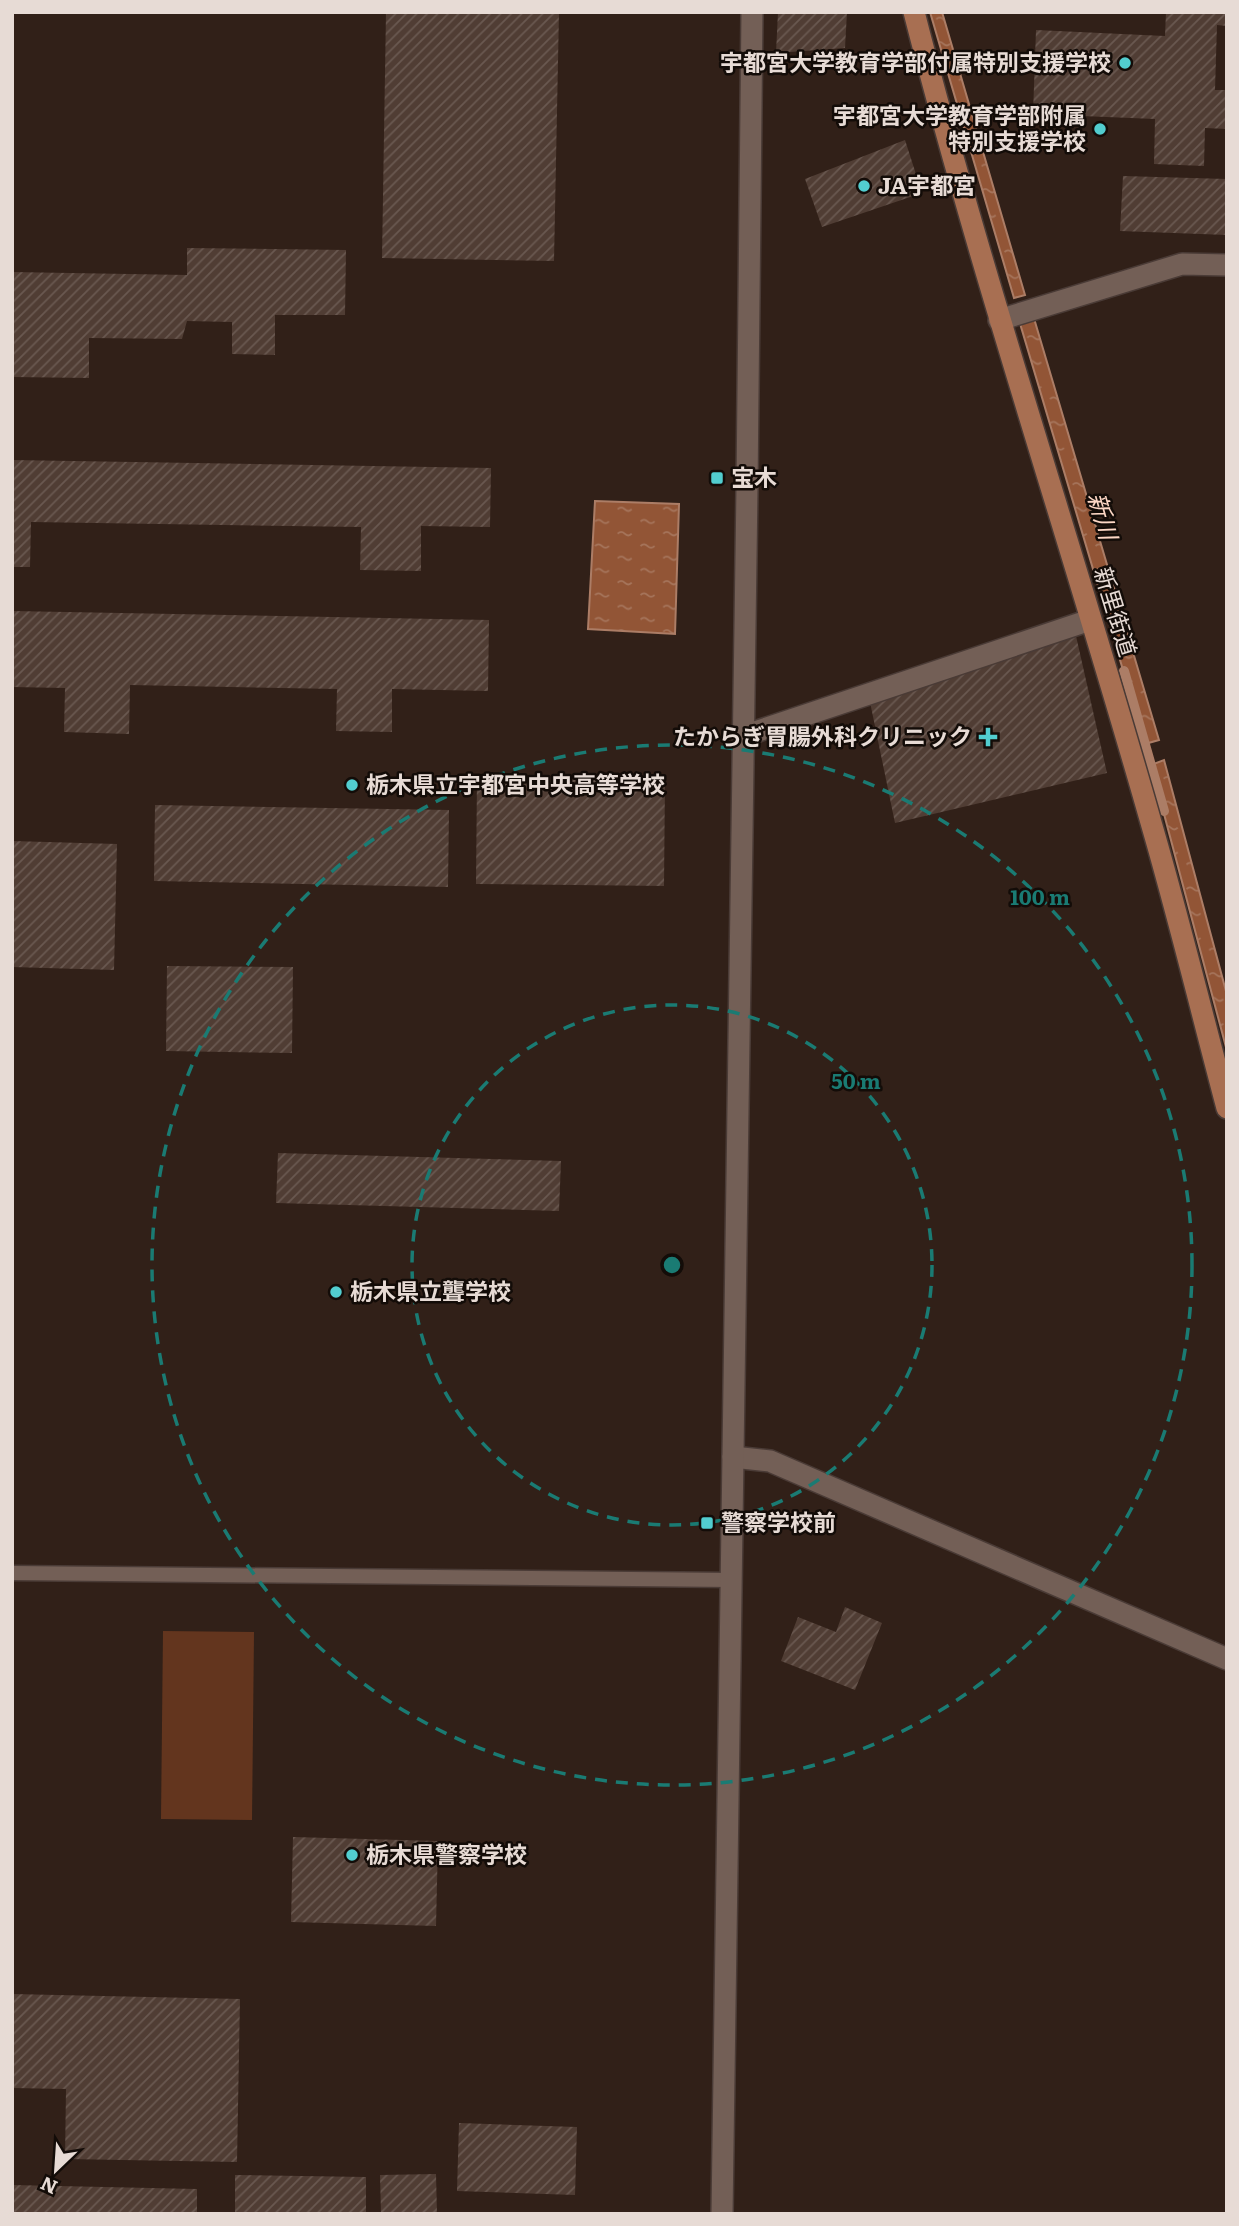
<svg xmlns="http://www.w3.org/2000/svg" width="1239" height="2226" viewBox="0 0 1239 2226" font-family="Literata,'Noto Sans JP',serif">
  <defs>
    <pattern id="water-ripples" width="26" height="14" patternUnits="userSpaceOnUse" patternTransform="scale(1.75)"><rect width="26" height="14" fill="#925536"/><path d="M2 4q2-2 4 0t4 0M15 11q2-2 4 0t4 0" fill="none" stroke="#a6755c"/></pattern>
    <pattern id="building-hatch" width="6" height="6" patternUnits="userSpaceOnUse" patternTransform="scale(1.75)"><rect width="6" height="6" fill="#503d34"/><path d="M-1 1l2-2M0 6l6-6M5 7l2-2" fill="none" stroke="#695850"/></pattern>
  </defs>
  <rect width="100%" height="100%" fill="#312018"/>
  <!-- green -->
  <polygon fill="#63351e" points="163,1631 254,1632 252,1820 161,1819"/>
  <!-- water -->
  <g fill="url(#water-ripples)" stroke="#ac7d66" stroke-width="2">
    <polygon points="930,12 942,12 1025,295 1014,298"/>
    <polygon points="1033,315 1159,740 1145,744 1019,320"/>
    <polygon points="595,501 679,504 675,634 588,629"/>
    <polygon points="1164,760 1227,995 1227,1051 1151,765"/>
  </g>
  <g fill="none" stroke-linecap="round" stroke-linejoin="round">
    <!-- stream -->
    <polyline stroke="#ac7d66" stroke-width="10" points="1124,671 1164,811"/>
  </g>
  <!-- building -->
  <g fill="url(#building-hatch)">
    <polygon points="386,12 559,12 554,261 382,258"/>
    <polygon points="778,12 847,12 845,48 776,53"/>
    <polygon points="1166,12 1227,12 1227,26 1217,25 1215,90 1227,90 1227,129 1205,128 1204,166 1154,164 1155,119 1033,114 1036,30 1165,36"/>
    <polygon points="905,140 922,193 822,227 805,179"/>
    <polygon points="1123,176 1227,179 1227,235 1120,231"/>
    <polygon points="187,248 346,250 345,315 275,315 275,355 232,354 232,322 187,321 182,339 89,338 89,378 12,377 12,272 187,275"/>
    <polygon points="12,460 491,468 490,527 421,526 421,571 360,570 361,527 31,522 30,567 12,567"/>
    <polygon points="12,611 489,620 488,691 392,689 392,732 336,731 337,689 130,685 129,734 64,732 65,688 12,687"/>
    <polygon points="1076,636 1107,773 895,823 870,702"/>
    <polygon points="477,776 665,779 664,886 476,884"/>
    <polygon points="155,805 449,810 448,887 154,881"/>
    <polygon points="12,841 117,844 114,970 12,967"/>
    <polygon points="167,966 293,967 292,1053 166,1051"/>
    <polygon points="278,1153 561,1161 559,1211 276,1203"/>
    <polygon points="845,1607 882,1623 855,1690 781,1661 798,1617 836,1632"/>
    <polygon points="293,1837 438,1841 436,1926 291,1922"/>
    <polygon points="12,1994 240,1999 237,2162 65,2159 66,2089 12,2088"/>
    <polygon points="459,2123 577,2127 575,2195 457,2191"/>
    <polygon points="436,2174 437,2214 381,2214 380,2175"/>
    <polygon points="235,2175 366,2177 366,2214 235,2214"/>
    <polygon points="12,2185 197,2189 197,2214 12,2214"/>
  </g>
  <g fill="none" stroke-linecap="round" stroke-linejoin="round">
    <defs>
      <polyline id="service" points="12,1573 731,1580"/>
      <g id="minor">
        <polyline points="999,320 1182,264 1227,265"/>
        <polyline points="743,736 1090,620"/>
        <polyline points="733,1457 770,1461 1227,1659"/>
      </g>
      <polyline id="tertiary" points="722,2214 747,488 752,12"/>
      <path id="primary" d="M914,12C984,286 1075,554 1152,826C1179,919 1202,1014 1227,1108"/>
    </defs>
    <!-- service casing -->
    <use href="#service" stroke="#4a3b36" stroke-width="17"/>
    <!-- minor casing -->
    <use href="#minor" stroke="#4a3b36" stroke-width="24"/>
    <!-- tertiary casing -->
    <use href="#tertiary" stroke="#4a3b36" stroke-width="24"/>
    <!-- primary casing -->
    <use href="#primary" stroke="#4a3b36" stroke-width="24"/>
    <!-- service -->
    <use href="#service" stroke="#735f56" stroke-width="14"/>
    <!-- minor -->
    <use href="#minor" stroke="#735f56" stroke-width="21"/>
    <!-- tertiary -->
    <use href="#tertiary" stroke="#735f56" stroke-width="21"/>
    <!-- primary -->
    <use href="#primary" stroke="#a86f52" stroke-width="21"/>
  </g>
  <!-- distance rings -->
  <g fill="none" stroke="#1a7b73" stroke-width="3.5" stroke-dasharray="12 9">
    <circle cx="672" cy="1265" r="260"/>
    <circle cx="672" cy="1265" r="520"/>
  </g>
  <!-- markers -->
  <g fill="#52cdcf" stroke="#130c08" stroke-width="2.5">
    <circle cx="1125" cy="63" r="7"/>
    <circle cx="1100" cy="129" r="7"/>
    <circle cx="864" cy="186" r="7"/>
    <rect x="710" y="471" width="14" height="14" rx="3.5"/>
    <path d="M984.5 726.5h7v7h7v7h-7v7h-7v-7h-7v-7h7z"/>
    <circle cx="352" cy="785" r="7"/>
    <circle cx="336" cy="1292" r="7"/>
    <rect x="700" y="1516" width="14" height="14" rx="3.5"/>
    <circle cx="352" cy="1855" r="7"/>
  </g>
  <g text-anchor="middle" stroke-width="5" stroke-linejoin="round" paint-order="stroke">
    <!-- poi labels -->
    <g font-size="23" font-weight="bold" fill="#e7dbd5" stroke="#130c08" text-anchor="start">
      <text x="1111" y="71" text-anchor="end">宇都宮大学教育学部付属特別支援学校</text>
      <text x="1086" y="124" text-anchor="end">宇都宮大学教育学部附属<tspan x="1086" dy="26">特別支援学校</tspan></text>
      <text x="878" y="194">JA宇都宮</text>
      <text x="731" y="486">宝木</text>
      <text x="972" y="745" text-anchor="end">たからぎ胃腸外科クリニック</text>
      <text x="366" y="793">栃木県立宇都宮中央高等学校</text>
      <text x="350" y="1300">栃木県立聾学校</text>
      <text x="721" y="1531">警察学校前</text>
      <text x="366" y="1863">栃木県警察学校</text>
    </g>
    <!-- street labels -->
    <g font-size="23" fill="#e7dbd5" stroke="#130c08">
      <text transform="translate(1115 612) rotate(73)" y="8">新里街道</text>
    </g>
    <!-- water labels -->
    <g font-size="24" font-style="italic" fill="#fdd7c5" stroke="#130c08">
      <text transform="translate(1102 516) rotate(74)" y="8">新川</text>
    </g>
  </g>
  <circle cx="672" cy="1265" r="10" fill="#1a7b73" stroke="#130c08" stroke-width="3.5"/>
  <g font-size="21" text-anchor="middle" font-weight="bold" fill="#1a7b73" stroke="#130c08" stroke-width="5" stroke-linejoin="round" paint-order="stroke">
    <text x="1040" y="905">100 m</text>
    <text x="856" y="1089">50 m</text>
  </g>
  <!-- border -->
  <rect width="1239" height="2226" fill="none" stroke="#e7dbd5" stroke-width="28"/>
  <!-- north arrow -->
  <g transform="translate(56 2170) rotate(205)" stroke="#130c08" stroke-width="5" paint-order="stroke">
  <path d="M0-5L12 26L0 18L-12 26Z" fill="#e7dbd5"/>
  <text y="-10" font-size="19" font-weight="bold" text-anchor="middle" fill="#e7dbd5">N</text>
  </g>
</svg>
